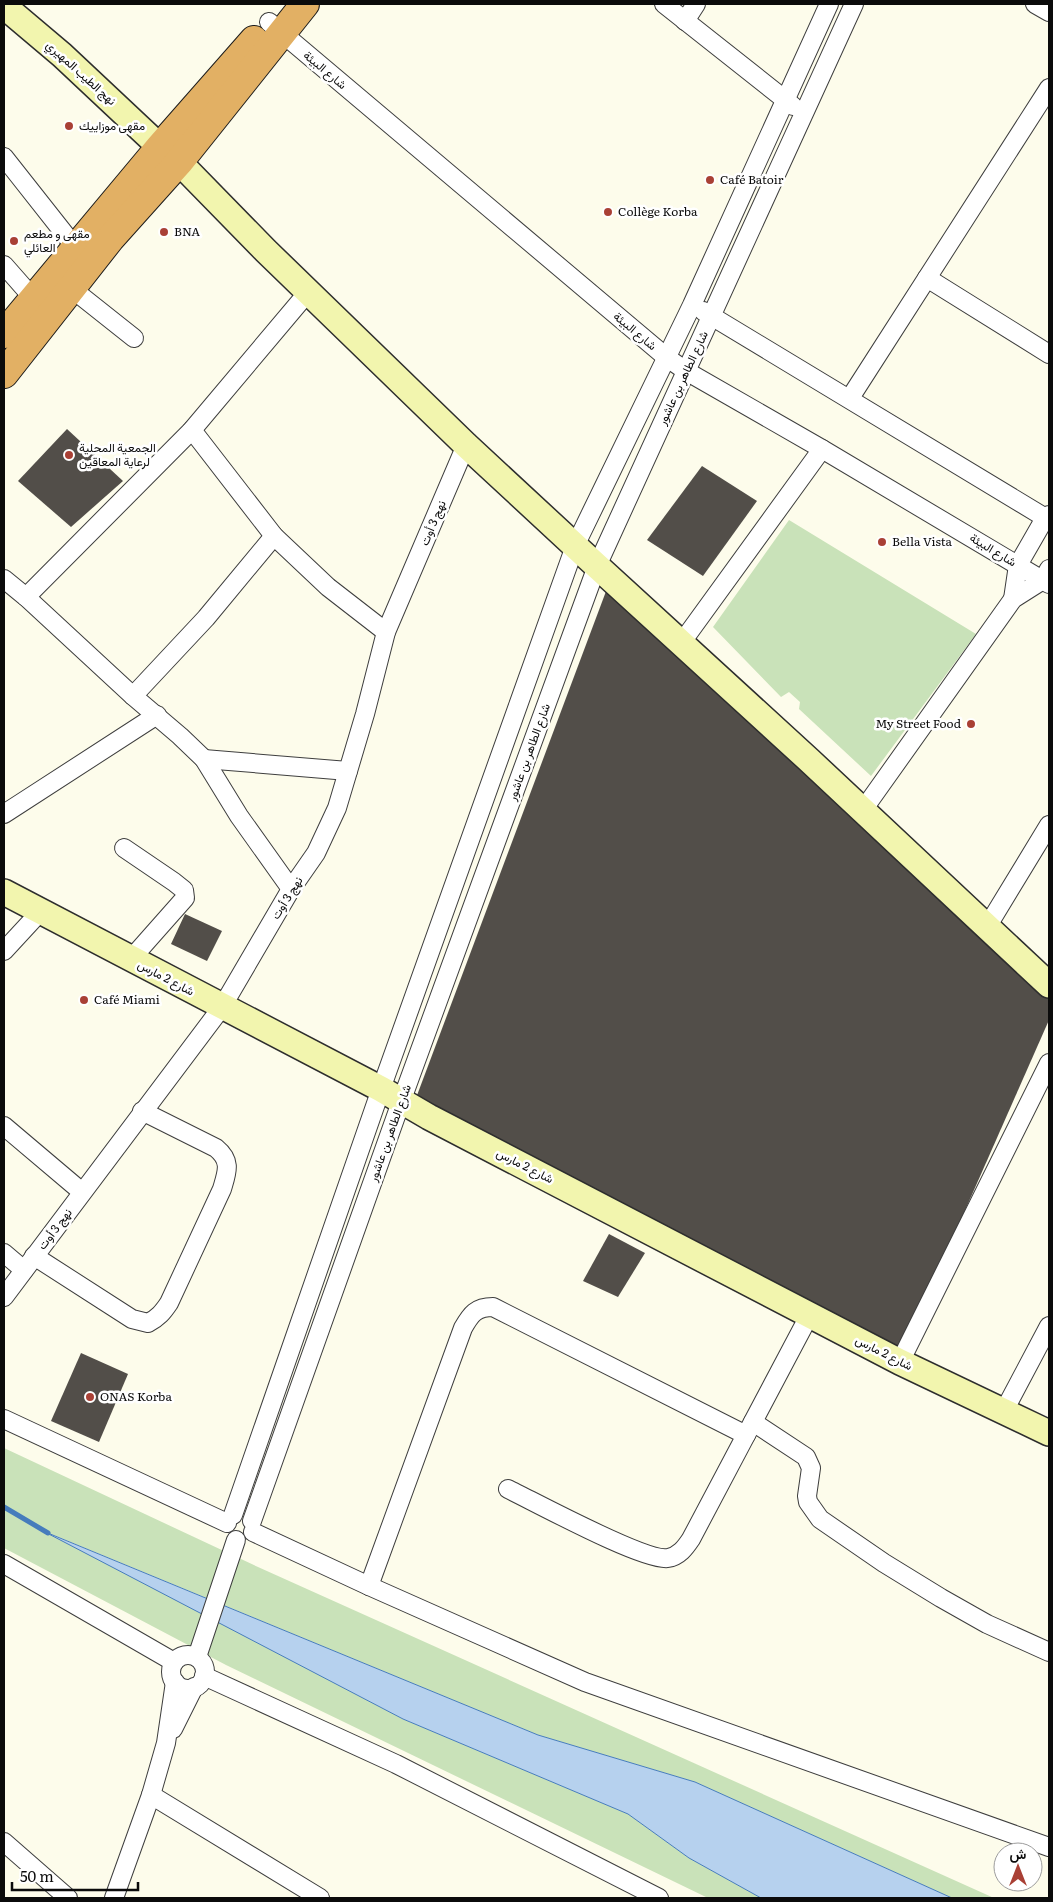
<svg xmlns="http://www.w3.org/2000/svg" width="1053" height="1902" viewBox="0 0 1053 1902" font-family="Literata,Vazirmatn,serif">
  <rect width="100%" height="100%" fill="#fdfceb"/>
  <!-- green -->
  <g fill="#c9e2b9">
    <polygon points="789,520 976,634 871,776 799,709 800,702 789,692 781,697 713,627"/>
    <polygon points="4,1448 258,1567 994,1898 952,1898 695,1782 538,1735 51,1534 403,1719 628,1814 689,1858 761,1898 708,1898 226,1665 4,1548"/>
  </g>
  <!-- water -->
  <polygon fill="#b6d1ee" stroke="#467cbc" points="43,1531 538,1735 695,1782 952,1898 761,1898 689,1858 628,1814 403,1719"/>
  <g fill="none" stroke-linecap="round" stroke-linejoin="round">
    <!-- stream -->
    <polyline stroke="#467cbc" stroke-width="5" points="4,1507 48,1533"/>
  </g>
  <!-- building -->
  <g fill="#524e49">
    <polygon points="67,429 123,481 71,527 18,481"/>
    <polygon points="702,466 757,501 703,576 647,540"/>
    <polygon points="608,586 1049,995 1049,1020 899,1360 413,1106"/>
    <polygon points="185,914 222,931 207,961 171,944"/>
    <polygon points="609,1234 645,1253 618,1297 583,1281"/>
    <polygon points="81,1353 128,1374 99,1442 51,1421"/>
  </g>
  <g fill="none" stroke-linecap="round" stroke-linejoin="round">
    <defs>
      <g id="street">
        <polyline points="664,4 793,106"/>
        <polyline points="1035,4 1049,12"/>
        <polyline points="685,21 696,4"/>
        <polyline points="269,22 666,357 686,371 822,449 1049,584"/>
        <polyline points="4,157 75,247"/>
        <polyline points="4,265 33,298"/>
        <polyline points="927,278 1049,354"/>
        <polyline points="71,288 134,338"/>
        <polyline points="703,311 1049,520"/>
        <polyline points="850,398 1049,88"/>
        <polyline points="192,430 274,536 328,587 386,632"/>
        <polyline points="4,579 26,597 133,696 180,736 204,759 239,816 291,889"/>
        <polyline points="26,597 192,430 309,291"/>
        <polyline points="1013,599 1018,565 1045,518 1049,515"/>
        <polyline points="682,642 822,449"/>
        <polyline points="133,696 206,618 274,536"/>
        <polyline points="204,759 348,771"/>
        <polyline points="863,810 1013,599 1043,580 1049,569"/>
        <polyline points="4,814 157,715"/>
        <polyline points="124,848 174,882 184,890 185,898 131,959"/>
        <polyline points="987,927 1049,825"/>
        <polyline points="4,951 40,912"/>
        <polyline points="4,1126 82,1192"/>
        <polyline points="4,1253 24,1270"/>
        <path d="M34,1256L132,1319L148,1323C158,1318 163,1312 169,1303L222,1189C227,1172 232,1161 216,1148L142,1111"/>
        <polyline points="4,1297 222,1007 291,889 316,853 337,808 365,714 386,632 466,445"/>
        <polyline points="900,1362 1049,1063"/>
        <polyline points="1004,1411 1049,1326"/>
        <polyline points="4,1419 227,1523"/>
        <polyline points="753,1422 806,1457 811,1468 807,1496 808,1502 820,1519 884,1563 941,1598 987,1624 1049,1652"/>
        <path d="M508,1489C535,1502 645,1562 668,1558C679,1556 685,1548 691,1539L810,1314"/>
        <polyline points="233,1515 381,1089 575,546 692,305 829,4"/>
        <polyline points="252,1521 401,1102 597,566 854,4"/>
        <polyline points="253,1532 369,1586 585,1682 1049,1847"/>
        <polyline points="4,1564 174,1662"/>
        <path d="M369,1586L463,1328C471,1314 476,1307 493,1307L746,1435"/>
        <circle cx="188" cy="1672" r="17"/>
        <polyline points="197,1657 236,1540"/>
        <polyline points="204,1676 396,1764 659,1898"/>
        <polyline points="173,1729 194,1687"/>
        <polyline points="151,1795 320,1898"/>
        <polyline points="4,1842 68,1898"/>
        <polyline points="114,1898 151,1795 166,1743 175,1682"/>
      </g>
      <g id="secondary">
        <polyline points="4,6 62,55 160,147 179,162 266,251 466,445 575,546 809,760 1049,985"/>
        <polyline points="4,892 381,1089 429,1117 900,1362 1049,1433"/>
      </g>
      <g id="highway">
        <polyline points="4,334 160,147 254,40"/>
        <polyline points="4,374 110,239 179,162 305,4"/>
      </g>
    </defs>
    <!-- street casing -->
    <use href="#street" stroke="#3e3e3e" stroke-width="20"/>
    <!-- secondary casing -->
    <use href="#secondary" stroke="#2d2d2d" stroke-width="28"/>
    <!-- highway casing -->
    <use href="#highway" stroke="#1c1c1c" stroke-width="30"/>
    <!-- street -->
    <use href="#street" stroke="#fff" stroke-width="18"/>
    <!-- secondary -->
    <use href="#secondary" stroke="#f2f5ae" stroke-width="25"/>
    <!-- highway -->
    <use href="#highway" stroke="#e2b064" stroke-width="28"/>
  </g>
  <!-- markers -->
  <g fill="#a94035" stroke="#fff" stroke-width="2">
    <circle cx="69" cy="126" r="5"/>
    <circle cx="710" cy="180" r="5"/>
    <circle cx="608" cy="212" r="5"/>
    <circle cx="164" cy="232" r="5"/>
    <circle cx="14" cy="241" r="5"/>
    <circle cx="69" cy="455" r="5"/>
    <circle cx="882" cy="542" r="5"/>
    <circle cx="971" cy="724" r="5"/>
    <circle cx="84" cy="1000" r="5"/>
    <circle cx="90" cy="1397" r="5"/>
  </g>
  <g text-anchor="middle" stroke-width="5" stroke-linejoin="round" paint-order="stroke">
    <!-- street labels -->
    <g font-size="12" fill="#0b0b0b" stroke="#fff">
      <text transform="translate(325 70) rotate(40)" y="4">شارع البيئة</text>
      <text transform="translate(81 73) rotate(42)" y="4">نهج الطيب المهيري</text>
      <text transform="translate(635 331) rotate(40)" y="4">شارع البيئة</text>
      <text transform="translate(683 378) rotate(-65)" y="4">شارع الطاهر بن عاشور</text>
      <text transform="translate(433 523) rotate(-67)" y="4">نهج 3 أوت</text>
      <text transform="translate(993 550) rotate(31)" y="4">شارع البيئة</text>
      <text transform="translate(529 752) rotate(-70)" y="4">شارع الطاهر بن عاشور</text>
      <text transform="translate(287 898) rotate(-58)" y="4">نهج 3 أوت</text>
      <text transform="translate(166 978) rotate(28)" y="4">شارع 2 مارس</text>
      <text transform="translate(390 1133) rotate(-70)" y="4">شارع الطاهر بن عاشور</text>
      <text transform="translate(525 1166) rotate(27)" y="4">شارع 2 مارس</text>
      <text transform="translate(55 1229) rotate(-53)" y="4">نهج 3 أوت</text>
      <text transform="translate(884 1353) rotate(27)" y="4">شارع 2 مارس</text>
    </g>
    <!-- poi labels -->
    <g font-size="12" fill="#0b0b0b" stroke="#fff" text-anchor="start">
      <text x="79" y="130">مقهى موزاييك</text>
      <text x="720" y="184">Café Batoir</text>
      <text x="618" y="216">Collège Korba</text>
      <text x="174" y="236">BNA</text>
      <text x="24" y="238">مقهى و مطعم<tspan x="24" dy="14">العائلي</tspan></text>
      <text x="79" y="452">الجمعية المحلية<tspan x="79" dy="14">لرعاية المعاقين</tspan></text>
      <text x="892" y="546">Bella Vista</text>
      <text x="961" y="728" text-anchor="end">My Street Food</text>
      <text x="94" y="1004">Café Miami</text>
      <text x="100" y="1401">ONAS Korba</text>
    </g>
  </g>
  <!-- border -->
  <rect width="1053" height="1902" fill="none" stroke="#0b0b0b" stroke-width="10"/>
  <!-- north arrow -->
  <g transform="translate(1018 1867)"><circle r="24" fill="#ffffff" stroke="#9d9d9d"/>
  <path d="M0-4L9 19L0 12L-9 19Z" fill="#a94035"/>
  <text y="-8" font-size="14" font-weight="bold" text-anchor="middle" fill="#0b0b0b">ش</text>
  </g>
  <!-- scale -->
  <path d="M12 1882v8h126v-8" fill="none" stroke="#0b0b0b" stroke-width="2.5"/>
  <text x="20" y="1882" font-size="15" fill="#0b0b0b" stroke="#ffffff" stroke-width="4" paint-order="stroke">50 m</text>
</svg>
